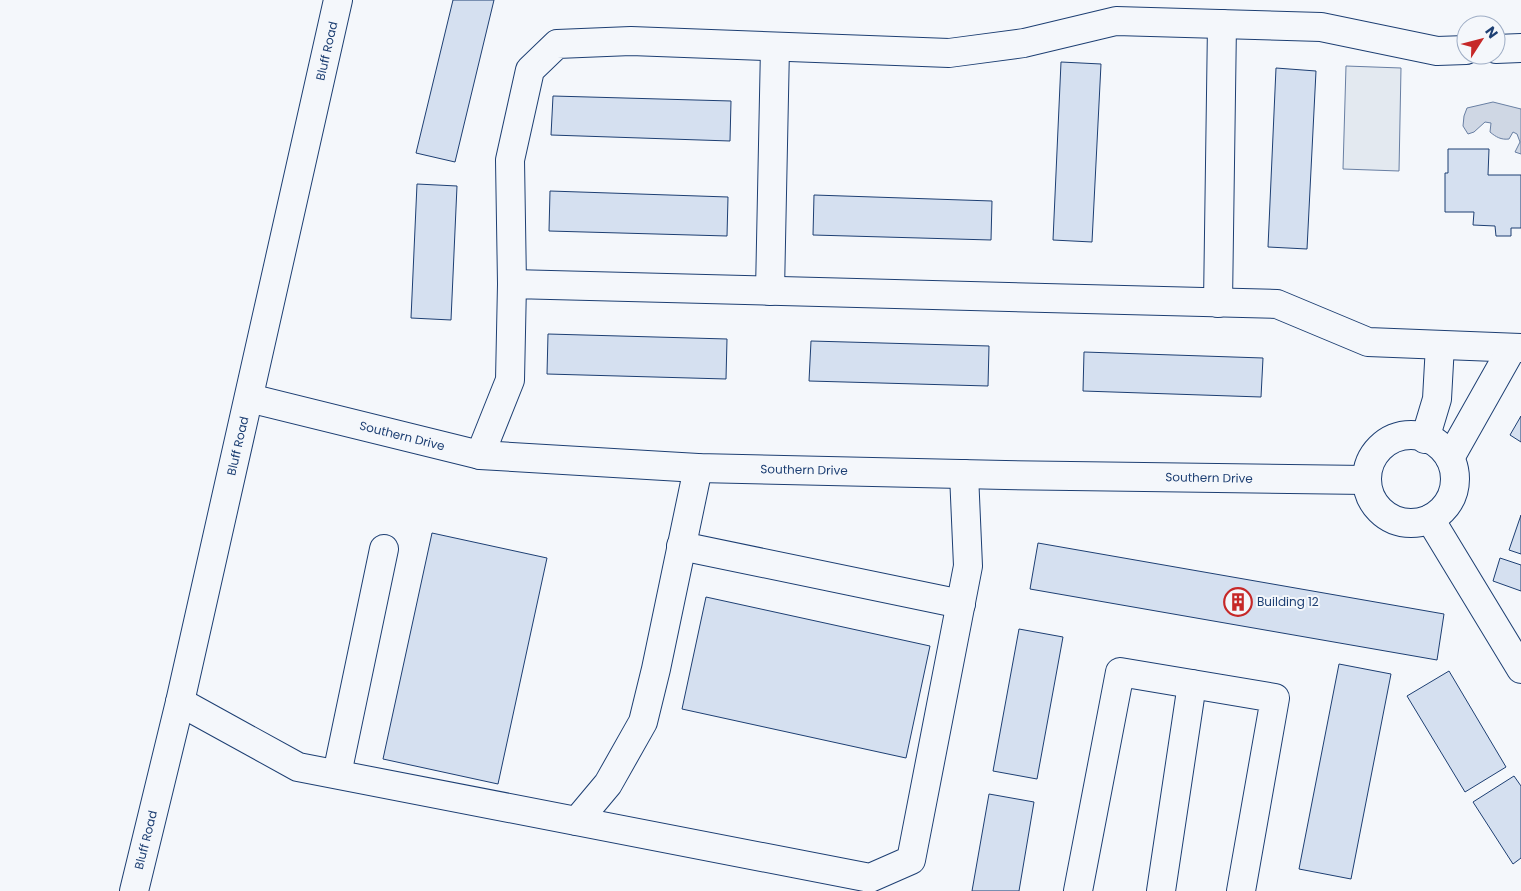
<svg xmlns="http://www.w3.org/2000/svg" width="1521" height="891" viewBox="0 0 1521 891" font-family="Poppins,sans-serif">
  <rect width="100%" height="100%" fill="#f4f7fb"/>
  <!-- green -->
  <polygon fill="#e3e9f0" stroke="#687fa3" points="1346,66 1401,68 1399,171 1343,169"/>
  <!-- water -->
  <path fill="#cfd7e4" stroke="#687fa3" d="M1493,102L1521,109V154L1515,152L1520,142L1517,134L1513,132L1509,139C1501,140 1496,137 1490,132L1491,123L1485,122L1474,132L1468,134L1463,126L1464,116L1467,108Z"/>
  <!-- building -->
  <g fill="#d5e0f0" stroke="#1d3f73">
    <polygon points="453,0 494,0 455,162 416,153"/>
    <polygon points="1061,62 1101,64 1092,242 1053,240"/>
    <polygon points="1276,68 1316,71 1307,249 1268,247"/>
    <polygon points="553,96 731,101 730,141 551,135"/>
    <polygon points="1448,149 1489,149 1488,175 1521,175 1521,228 1511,228 1511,236 1496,236 1495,226 1473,225 1474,212 1445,212 1445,173 1448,173"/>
    <polygon points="417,184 457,186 451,320 411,318"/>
    <polygon points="550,191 728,197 727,236 549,231"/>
    <polygon points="814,195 992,201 991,240 813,235"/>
    <polygon points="548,334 727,339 726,379 547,374"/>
    <polygon points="811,341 989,346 988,386 809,381"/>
    <polygon points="1084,352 1263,358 1261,397 1083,391"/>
    <polygon points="1521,416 1521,442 1510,435"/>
    <polygon points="1521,515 1521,554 1509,550"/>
    <polygon points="432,533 547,558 498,784 383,759"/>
    <polygon points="1038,543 1444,614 1437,660 1030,589"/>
    <polygon points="1500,558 1521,565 1521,591 1493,581"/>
    <polygon points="706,597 930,646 906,758 682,709"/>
    <polygon points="1019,629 1063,637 1037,779 993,771"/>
    <polygon points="1339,664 1391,674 1351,879 1299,869"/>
    <polygon points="1449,671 1506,767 1465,792 1407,696"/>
    <polygon points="1514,776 1521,786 1521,858 1513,864 1473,802"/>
    <polygon points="989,794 1034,802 1019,891 972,891"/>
  </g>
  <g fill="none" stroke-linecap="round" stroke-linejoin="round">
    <defs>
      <g id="minor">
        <polyline points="1496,49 1521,48"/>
        <polyline points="512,284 510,160 530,70 557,44 631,41 949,53 1024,43 1116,21 1321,27 1437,51 1466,50"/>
        <polyline points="770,291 775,47"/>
        <polyline points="1218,303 1222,24"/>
        <polyline points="249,398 480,455 698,468 1005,475 1366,480"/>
        <circle cx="1411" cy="479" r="44"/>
        <polyline points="1425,439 1437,399 1440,345"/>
        <polyline points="480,455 510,380 512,284 1277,304 1368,342 1521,348"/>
        <polyline points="1450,458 1512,348"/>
        <polyline points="1430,519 1521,669"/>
        <polyline points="681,546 961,604"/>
        <polyline points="180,702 298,767 870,878 911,860 968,566 964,474"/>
        <polyline points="337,774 384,549"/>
        <polyline points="577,821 608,784 643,722 656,669 698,468"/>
        <polyline points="1078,891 1120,672 1275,698 1241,891"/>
        <polyline points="1161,891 1192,684"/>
      </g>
      <polyline id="major" points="134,891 180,702 338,0"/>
    </defs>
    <!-- minor casing -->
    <use href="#minor" stroke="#1d3f73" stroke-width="30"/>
    <!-- major casing -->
    <use href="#major" stroke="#1d3f73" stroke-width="30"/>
    <!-- minor -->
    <use href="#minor" stroke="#f4f7fb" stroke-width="28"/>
    <!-- major -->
    <use href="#major" stroke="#f4f7fb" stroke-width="28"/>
  </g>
  <!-- icons -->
  <defs>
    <symbol id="building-ring" viewBox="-11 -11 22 22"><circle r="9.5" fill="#f4f7fb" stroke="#c62828" stroke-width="1.5"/><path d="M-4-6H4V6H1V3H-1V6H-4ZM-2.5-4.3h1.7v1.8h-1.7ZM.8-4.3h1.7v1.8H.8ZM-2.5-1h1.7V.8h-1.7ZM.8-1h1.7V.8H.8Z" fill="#c62828"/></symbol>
  </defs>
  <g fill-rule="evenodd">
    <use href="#building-ring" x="1222" y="586" width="32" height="32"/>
  </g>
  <g text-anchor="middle" stroke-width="4" stroke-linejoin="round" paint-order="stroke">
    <!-- street labels -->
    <g font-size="12" fill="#1d3f73" stroke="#f4f7fb">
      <text transform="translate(327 51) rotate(-77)" y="4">Bluff Road</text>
      <text transform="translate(402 436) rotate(14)" y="4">Southern Drive</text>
      <text transform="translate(238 446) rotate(-77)" y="4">Bluff Road</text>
      <text transform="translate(804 470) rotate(1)" y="4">Southern Drive</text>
      <text transform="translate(1209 478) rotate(1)" y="4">Southern Drive</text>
      <text transform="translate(146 840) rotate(-76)" y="4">Bluff Road</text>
    </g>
    <!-- poi labels -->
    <g font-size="12" fill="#1d3f73" stroke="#f4f7fb" text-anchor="start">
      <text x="1257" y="606">Building 12</text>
    </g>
  </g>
  <!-- north arrow -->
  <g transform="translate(1481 40) rotate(54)"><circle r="24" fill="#f4f7fb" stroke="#9eadc5"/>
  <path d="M0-4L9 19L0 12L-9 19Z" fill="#c62828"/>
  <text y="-8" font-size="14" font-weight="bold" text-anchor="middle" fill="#1d3f73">N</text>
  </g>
</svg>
